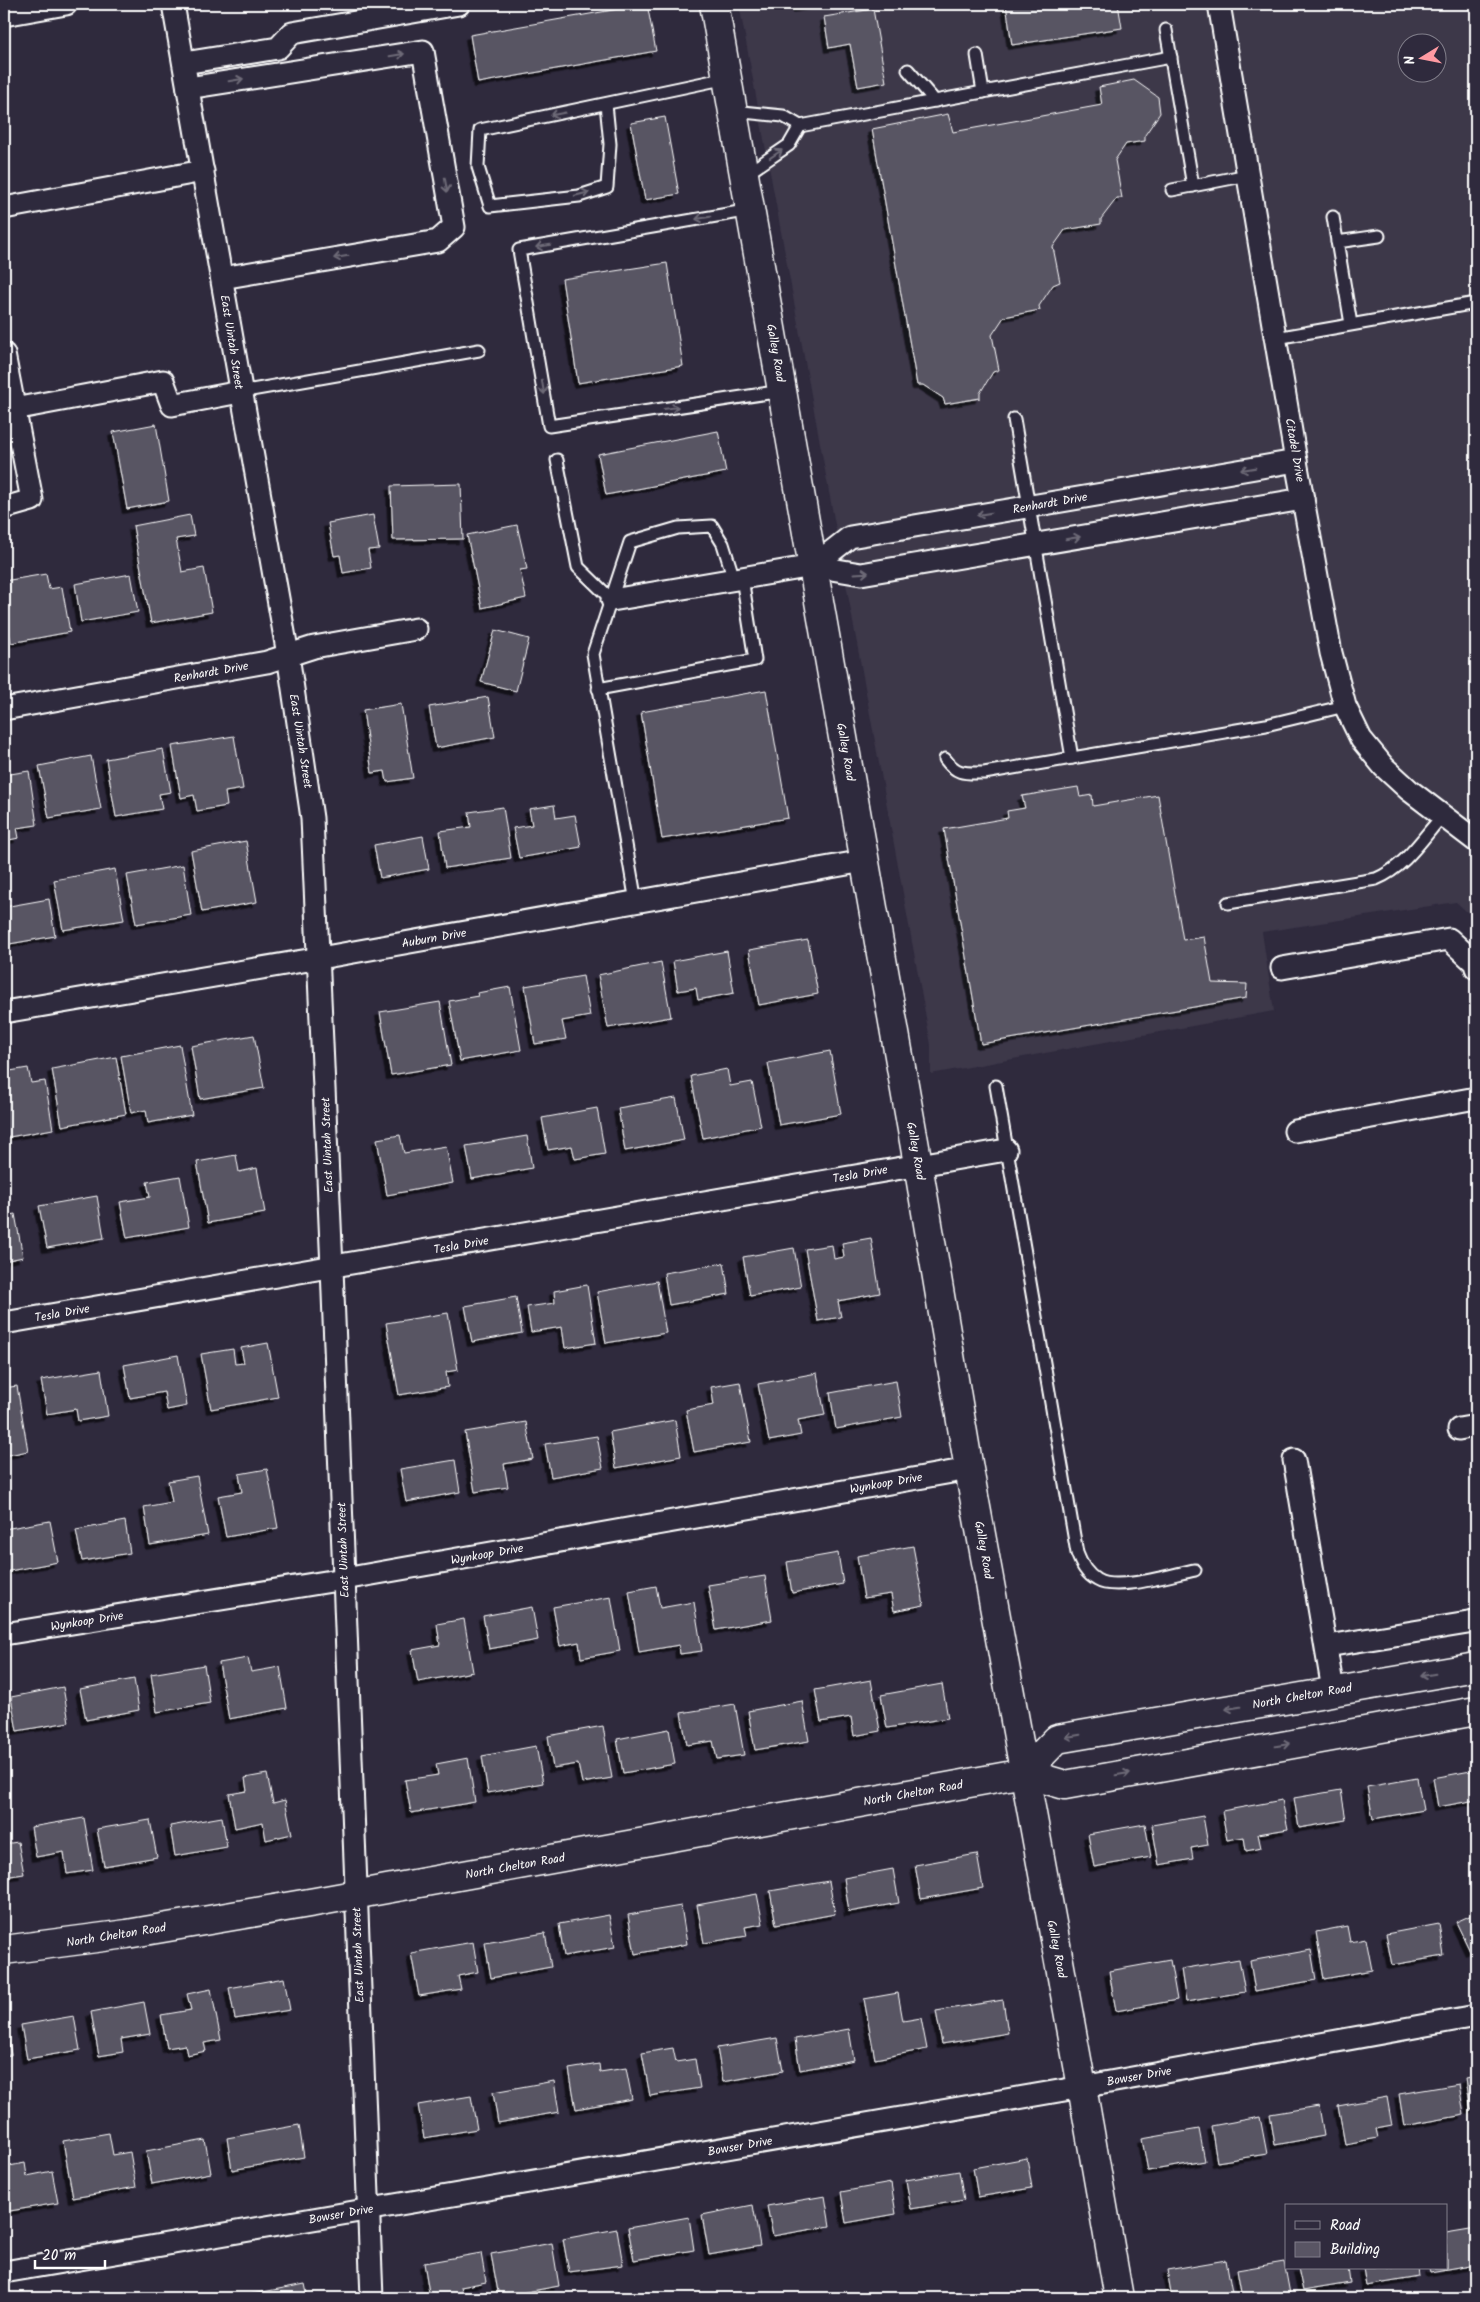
<svg xmlns="http://www.w3.org/2000/svg" width="1480" height="2302" viewBox="0 0 1480 2302" font-family="Kalam,sans-serif">
  <defs>
    <filter id="shadow"><feDropShadow dx="-4.5" dy="4.5" stdDeviation="0" flood-color="#0009"/></filter>
  </defs>
  <rect width="100%" height="100%" fill="#2f2a3d"/>
  <filter id="ink" filterUnits="userSpaceOnUse"><feTurbulence type="fractalNoise" baseFrequency=".02" numOctaves="2"/><feDisplacementMap in="SourceGraphic" scale="10" xChannelSelector="R" yChannelSelector="G"/><feConvolveMatrix kernelMatrix="1 2 1 2 8 2 1 2 1" color-interpolation-filters="sRGB"/></filter>
  <g filter="url(#ink)">
    <!-- built -->
    <path fill="#3c3749" fill-rule="evenodd" d="M739,4H1476V920L1456,902L1262,932L1274,1011L931,1074V1045ZM1408,42H1438V72H1408Z"/>
    <!-- building -->
    <g fill="#595564" stroke="#fff" filter="url(#shadow)">
      <polygon points="647,4 656,51 478,83 470,35"/>
      <polygon points="797,4 820,4 797,8"/>
      <polygon points="1006,4 1118,4 1122,28 1012,45"/>
      <polygon points="873,9 886,82 858,87 850,44 829,48 824,17"/>
      <polygon points="1134,80 1158,97 1160,113 1145,135 1145,141 1126,144 1115,160 1122,198 1117,198 1101,219 1101,224 1065,230 1053,247 1060,282 1053,285 1039,306 1040,310 1004,317 992,335 999,370 993,372 980,393 980,398 945,404 943,398 923,385 917,385 872,129 948,114 953,132 1102,105 1099,87"/>
      <polygon points="665,117 679,194 645,200 631,123"/>
      <polygon points="667,263 683,366 578,383 562,279"/>
      <polygon points="156,424 169,501 127,509 113,432"/>
      <polygon points="718,431 726,472 606,495 598,454"/>
      <polygon points="461,484 463,539 393,540 391,486"/>
      <polygon points="190,515 194,536 176,539 182,572 204,568 212,612 151,623 133,526"/>
      <polygon points="373,515 379,549 368,550 371,568 343,573 340,555 334,556 328,523"/>
      <polygon points="517,525 527,569 520,570 526,598 482,608 467,535"/>
      <polygon points="46,574 49,589 62,587 70,632 11,643 4,603 4,581"/>
      <polygon points="131,574 138,612 81,622 75,584"/>
      <polygon points="495,630 529,639 516,691 481,682"/>
      <polygon points="766,690 788,818 662,839 641,712"/>
      <polygon points="488,697 495,737 436,748 429,707"/>
      <polygon points="401,704 413,778 387,782 385,771 372,773 363,710"/>
      <polygon points="234,736 243,789 225,792 227,806 197,811 194,795 181,798 172,746"/>
      <polygon points="163,749 171,792 159,794 162,809 116,817 106,759"/>
      <polygon points="91,756 101,809 49,818 39,766"/>
      <polygon points="29,771 37,825 17,828 19,838 4,841 4,775"/>
      <polygon points="1078,787 1080,797 1092,795 1093,806 1158,795 1183,940 1204,937 1212,983 1247,984 1246,998 981,1044 944,829 1008,818 1007,811 1025,808 1022,796"/>
      <polygon points="554,805 556,818 575,815 581,847 519,858 513,828 532,825 529,809"/>
      <polygon points="503,807 511,858 445,868 440,831 471,827 469,812"/>
      <polygon points="423,836 429,869 380,878 374,845"/>
      <polygon points="246,841 257,902 202,912 191,851"/>
      <polygon points="183,865 191,915 136,924 127,875"/>
      <polygon points="115,869 124,920 63,930 54,880"/>
      <polygon points="49,899 55,936 4,945 4,907"/>
      <polygon points="808,940 818,994 759,1005 749,950"/>
      <polygon points="727,951 734,993 698,1000 696,988 678,991 673,961"/>
      <polygon points="661,962 671,1017 608,1028 598,975"/>
      <polygon points="583,976 590,1016 562,1021 566,1039 535,1044 525,986"/>
      <polygon points="510,987 521,1050 460,1061 449,1001 478,996 477,993"/>
      <polygon points="440,1002 451,1065 391,1075 380,1012"/>
      <polygon points="254,1035 264,1088 200,1099 191,1046"/>
      <polygon points="180,1045 192,1115 148,1123 146,1110 131,1113 121,1056"/>
      <polygon points="830,1051 841,1114 779,1125 768,1063"/>
      <polygon points="116,1057 126,1114 62,1126 52,1069"/>
      <polygon points="28,1068 31,1083 45,1081 53,1129 4,1138 4,1072"/>
      <polygon points="727,1069 730,1086 752,1082 761,1126 703,1138 691,1076"/>
      <polygon points="676,1098 684,1140 625,1151 618,1108"/>
      <polygon points="597,1108 605,1154 575,1159 572,1146 548,1150 542,1118"/>
      <polygon points="400,1135 404,1153 446,1146 453,1183 387,1195 377,1139"/>
      <polygon points="527,1136 532,1168 472,1179 466,1146"/>
      <polygon points="236,1155 239,1172 257,1168 265,1213 208,1223 197,1162"/>
      <polygon points="180,1176 189,1227 127,1238 120,1202 150,1197 147,1182"/>
      <polygon points="97,1196 104,1238 47,1248 39,1206"/>
      <polygon points="15,1214 23,1257 4,1261 4,1216"/>
      <polygon points="871,1238 880,1293 838,1301 841,1317 818,1321 805,1249 832,1245 834,1259 844,1257 842,1243"/>
      <polygon points="794,1248 801,1287 750,1296 743,1257"/>
      <polygon points="724,1263 729,1294 669,1305 664,1273"/>
      <polygon points="657,1281 666,1333 606,1343 597,1292"/>
      <polygon points="587,1285 596,1343 565,1348 562,1327 531,1332 527,1307 555,1303 554,1291"/>
      <polygon points="516,1297 522,1333 472,1342 465,1306"/>
      <polygon points="448,1313 458,1370 446,1372 448,1387 399,1395 386,1323"/>
      <polygon points="268,1343 278,1397 211,1409 201,1354 233,1349 235,1364 244,1363 241,1348"/>
      <polygon points="178,1355 187,1406 167,1410 164,1392 130,1398 124,1365"/>
      <polygon points="101,1370 108,1416 78,1421 76,1409 47,1414 41,1380"/>
      <polygon points="817,1373 825,1415 798,1420 801,1435 769,1441 758,1384"/>
      <polygon points="896,1381 902,1417 836,1429 830,1393"/>
      <polygon points="740,1382 751,1442 694,1452 686,1410 714,1405 711,1387"/>
      <polygon points="17,1386 28,1451 4,1456 4,1388"/>
      <polygon points="675,1420 681,1456 616,1468 610,1432"/>
      <polygon points="526,1422 533,1459 504,1464 508,1487 475,1492 465,1432"/>
      <polygon points="597,1436 603,1468 551,1477 545,1444"/>
      <polygon points="455,1460 460,1492 406,1502 400,1469"/>
      <polygon points="267,1469 278,1528 226,1537 218,1496 242,1492 239,1474"/>
      <polygon points="197,1476 208,1535 150,1545 144,1507 172,1502 168,1481"/>
      <polygon points="50,1521 58,1562 4,1572 4,1529"/>
      <polygon points="125,1521 130,1553 82,1561 76,1530"/>
      <polygon points="913,1546 924,1605 894,1611 891,1594 864,1598 857,1556"/>
      <polygon points="838,1553 843,1584 792,1593 787,1562"/>
      <polygon points="765,1576 772,1620 716,1630 708,1585"/>
      <polygon points="656,1586 660,1608 694,1602 702,1651 680,1654 679,1645 639,1652 629,1591"/>
      <polygon points="611,1597 620,1651 581,1658 579,1642 560,1646 553,1607"/>
      <polygon points="532,1607 538,1640 489,1649 483,1616"/>
      <polygon points="464,1619 473,1672 418,1682 412,1650 440,1645 437,1624"/>
      <polygon points="248,1658 251,1672 280,1667 287,1708 229,1719 219,1663"/>
      <polygon points="204,1665 210,1703 157,1712 151,1674"/>
      <polygon points="134,1679 139,1710 86,1720 80,1689"/>
      <polygon points="871,1680 880,1731 854,1736 851,1717 821,1722 815,1690"/>
      <polygon points="942,1684 948,1718 887,1728 881,1695"/>
      <polygon points="63,1687 69,1722 17,1731 11,1697"/>
      <polygon points="802,1701 809,1741 755,1750 748,1711"/>
      <polygon points="735,1704 744,1755 717,1759 713,1741 687,1745 681,1713"/>
      <polygon points="603,1726 612,1778 582,1783 578,1764 553,1768 548,1736"/>
      <polygon points="669,1729 675,1764 623,1773 617,1739"/>
      <polygon points="536,1746 543,1783 488,1793 482,1756"/>
      <polygon points="468,1758 475,1802 411,1813 405,1780 438,1775 436,1764"/>
      <polygon points="1476,1770 1476,1800 1438,1807 1433,1778"/>
      <polygon points="267,1774 273,1803 285,1800 292,1834 266,1840 263,1822 235,1828 229,1794 247,1791 245,1778"/>
      <polygon points="1417,1778 1423,1810 1373,1819 1367,1787"/>
      <polygon points="1341,1790 1346,1820 1299,1828 1294,1798"/>
      <polygon points="1282,1800 1288,1829 1258,1834 1261,1848 1246,1851 1244,1837 1227,1840 1222,1811"/>
      <polygon points="1203,1816 1208,1845 1191,1848 1193,1859 1159,1865 1152,1825"/>
      <polygon points="222,1817 227,1847 175,1856 170,1826"/>
      <polygon points="84,1818 93,1870 67,1874 64,1852 36,1857 31,1827"/>
      <polygon points="150,1820 157,1857 104,1866 97,1829"/>
      <polygon points="1145,1824 1151,1857 1094,1867 1088,1834"/>
      <polygon points="18,1842 24,1874 4,1877 4,1844"/>
      <polygon points="977,1854 983,1888 921,1899 915,1865"/>
      <polygon points="893,1869 899,1903 849,1912 844,1878"/>
      <polygon points="829,1881 835,1914 776,1925 770,1891"/>
      <polygon points="757,1894 763,1924 745,1927 747,1936 704,1943 697,1905"/>
      <polygon points="681,1906 687,1944 635,1954 628,1915"/>
      <polygon points="1476,1913 1476,1948 1470,1951 1456,1922"/>
      <polygon points="609,1915 615,1947 564,1956 559,1924"/>
      <polygon points="1439,1924 1444,1956 1392,1965 1386,1934"/>
      <polygon points="1347,1926 1350,1942 1366,1939 1372,1970 1324,1979 1316,1932"/>
      <polygon points="545,1933 551,1967 491,1978 485,1943"/>
      <polygon points="473,1942 478,1972 458,1976 461,1989 419,1996 411,1953"/>
      <polygon points="1311,1950 1316,1980 1255,1991 1250,1961"/>
      <polygon points="1239,1959 1245,1992 1186,2002 1181,1969"/>
      <polygon points="1170,1960 1177,2000 1116,2011 1109,1971"/>
      <polygon points="284,1978 290,2010 235,2019 229,1988"/>
      <polygon points="211,1989 221,2040 204,2043 206,2051 187,2055 185,2045 167,2048 161,2015 191,2010 187,1994"/>
      <polygon points="898,1993 903,2021 921,2018 927,2049 875,2059 864,1999"/>
      <polygon points="1003,2000 1008,2033 942,2044 936,2011"/>
      <polygon points="144,2002 150,2034 121,2039 123,2052 99,2056 91,2012"/>
      <polygon points="74,2016 80,2050 27,2059 21,2025"/>
      <polygon points="6,2024 11,2055 4,2056 4,2025"/>
      <polygon points="849,2029 854,2060 800,2070 795,2039"/>
      <polygon points="777,2038 783,2071 723,2082 717,2048"/>
      <polygon points="673,2048 676,2062 695,2059 700,2088 650,2096 642,2053"/>
      <polygon points="599,2064 600,2072 626,2068 632,2099 576,2109 569,2069"/>
      <polygon points="1476,2077 1476,2109 1471,2110 1466,2079"/>
      <polygon points="554,2081 559,2112 498,2123 493,2092"/>
      <polygon points="1459,2084 1464,2115 1404,2126 1399,2094"/>
      <polygon points="471,2096 477,2129 424,2138 418,2105"/>
      <polygon points="1387,2097 1392,2126 1376,2129 1378,2138 1345,2144 1338,2106"/>
      <polygon points="1319,2106 1324,2136 1275,2145 1270,2114"/>
      <polygon points="1260,2117 1267,2154 1217,2162 1211,2126"/>
      <polygon points="299,2125 304,2157 232,2170 227,2138"/>
      <polygon points="1199,2129 1205,2161 1148,2171 1142,2139"/>
      <polygon points="109,2133 113,2155 130,2152 136,2187 73,2198 63,2141"/>
      <polygon points="205,2140 211,2173 152,2184 146,2151"/>
      <polygon points="1027,2158 1032,2188 978,2197 973,2168"/>
      <polygon points="25,2163 27,2176 52,2171 58,2203 4,2212 4,2167"/>
      <polygon points="959,2171 964,2200 911,2209 906,2180"/>
      <polygon points="891,2183 896,2214 846,2223 841,2192"/>
      <polygon points="825,2196 830,2226 773,2236 767,2206"/>
      <polygon points="753,2205 760,2246 709,2255 702,2215"/>
      <polygon points="689,2217 694,2250 634,2260 628,2228"/>
      <polygon points="1476,2228 1476,2264 1430,2272 1429,2268 1446,2268 1446,2233"/>
      <polygon points="617,2229 623,2265 569,2272 563,2239"/>
      <polygon points="552,2243 559,2286 499,2297 491,2254"/>
      <polygon points="481,2253 486,2282 461,2287 463,2298 430,2298 424,2263"/>
      <polygon points="1226,2260 1233,2298 1172,2298 1167,2270"/>
      <polygon points="1284,2262 1290,2294 1263,2298 1242,2298 1237,2270"/>
      <polygon points="1298,2268 1348,2268 1350,2283 1303,2291"/>
      <polygon points="1363,2268 1418,2268 1419,2277 1366,2286"/>
      <polygon points="305,2284 308,2298 253,2298 252,2294"/>
    </g>
    <g fill="none" stroke-linecap="round" stroke-linejoin="round">
      <defs>
        <g id="service">
          <polyline points="1166,30 1193,186"/>
          <polyline points="977,55 983,92"/>
          <polyline points="908,70 935,101"/>
          <polyline points="606,104 610,144 607,187 579,196 490,206 478,167 480,130 727,78"/>
          <polyline points="733,111 783,116 800,126 1171,57"/>
          <polyline points="745,175 789,145 800,126"/>
          <polyline points="1172,190 1248,175"/>
          <polyline points="751,210 519,250 549,426 782,391"/>
          <polyline points="1333,217 1351,324"/>
          <polyline points="1337,242 1379,236"/>
          <polyline points="1276,338 1476,303"/>
          <polyline points="240,392 479,350"/>
          <polyline points="1014,419 1072,758"/>
          <polyline points="557,460 578,567 612,600"/>
          <polyline points="598,689 755,660 742,578"/>
          <path d="M945,759C957,775 965,773 984,773L1266,725L1345,706"/>
          <polyline points="636,902 593,654 630,542 678,528 712,526 723,544 734,579"/>
          <path d="M1228,903L1376,879C1405,867 1422,839 1443,815"/>
          <path d="M996,1086L1077,1553C1081,1564 1086,1574 1097,1580C1116,1592 1173,1574 1195,1570"/>
        </g>
        <g id="minor">
          <polyline points="173,4 288,655 312,818 332,1268 372,2298"/>
          <polyline points="1219,4 1296,461 1331,653 1345,706 1361,739 1384,767 1409,790 1476,841"/>
          <polyline points="4,15 66,4"/>
          <polyline points="184,63 278,48 292,33 459,4"/>
          <polyline points="188,88 423,51 454,227 438,241 222,278"/>
          <polyline points="4,208 203,171"/>
          <polyline points="4,354 32,500 4,508"/>
          <polyline points="14,409 163,381 172,405 240,392"/>
          <polyline points="813,566 850,537 1296,461"/>
          <polyline points="612,600 813,566 861,574 1303,499"/>
          <polyline points="4,709 267,662 314,647 416,629"/>
          <polyline points="1282,968 1449,939 1475,963 1476,968"/>
          <polyline points="4,1012 320,958 864,861"/>
          <polyline points="1295,1131 1476,1098"/>
          <polyline points="4,1323 1006,1150"/>
          <polyline points="1459,1429 1476,1426"/>
          <polyline points="1294,1460 1333,1690"/>
          <polyline points="4,1634 344,1579 969,1469"/>
          <polyline points="1327,1646 1474,1622"/>
          <polyline points="4,2272 1082,2087 1476,2016"/>
        </g>
        <g id="secondary">
          <polyline points="714,4 918,1164 969,1469 1082,2087 1119,2298"/>
          <polyline points="1024,1773 1057,1739 1476,1667"/>
          <polyline points="4,1950 127,1934 315,1902 1024,1773 1065,1785 1476,1711"/>
        </g>
      </defs>
      <!-- service casing -->
      <use href="#service" stroke="#fff" stroke-width="15"/>
      <!-- minor casing -->
      <use href="#minor" stroke="#fff" stroke-width="25"/>
      <!-- secondary casing -->
      <use href="#secondary" stroke="#fff" stroke-width="31"/>
      <!-- service -->
      <use href="#service" stroke="#2f2a3d" stroke-width="11"/>
      <!-- minor -->
      <use href="#minor" stroke="#2f2a3d" stroke-width="21"/>
      <!-- secondary -->
      <use href="#secondary" stroke="#2f2a3d" stroke-width="28"/>
    </g>
    <!-- one-way arrows -->
    <defs><path id="oneway-shaft" d="M-6 0H5M1.5-3L5.5 0L1.5 3" fill="none" stroke-width="1.6" stroke-linecap="round" stroke-linejoin="round" transform="scale(1.25)"/></defs>
    <g stroke="#6d6a77">
      <use href="#oneway-shaft" transform="translate(397 55) rotate(-9)"/>
      <use href="#oneway-shaft" transform="translate(236 80) rotate(-9)"/>
      <use href="#oneway-shaft" transform="translate(558 114) rotate(168)"/>
      <use href="#oneway-shaft" transform="translate(776 154) rotate(-34)"/>
      <use href="#oneway-shaft" transform="translate(446 185) rotate(80)"/>
      <use href="#oneway-shaft" transform="translate(582 194) rotate(-14)"/>
      <use href="#oneway-shaft" transform="translate(703 218) rotate(170)"/>
      <use href="#oneway-shaft" transform="translate(543 246) rotate(170)"/>
      <use href="#oneway-shaft" transform="translate(341 257) rotate(170)"/>
      <use href="#oneway-shaft" transform="translate(543 387) rotate(80)"/>
      <use href="#oneway-shaft" transform="translate(671 408) rotate(-8)"/>
      <use href="#oneway-shaft" transform="translate(1248 469) rotate(170)"/>
      <use href="#oneway-shaft" transform="translate(984 514) rotate(170)"/>
      <use href="#oneway-shaft" transform="translate(1073 538) rotate(-10)"/>
      <use href="#oneway-shaft" transform="translate(861 573) rotate(-3)"/>
      <use href="#oneway-shaft" transform="translate(1428 1675) rotate(171)"/>
      <use href="#oneway-shaft" transform="translate(1233 1708) rotate(170)"/>
      <use href="#oneway-shaft" transform="translate(1073 1736) rotate(170)"/>
      <use href="#oneway-shaft" transform="translate(1283 1745) rotate(-10)"/>
      <use href="#oneway-shaft" transform="translate(1123 1774) rotate(-10)"/>
    </g>
  </g>
  <g text-anchor="middle" stroke-width="4" stroke-linejoin="round" paint-order="stroke">
    <!-- street labels -->
    <g font-size="12" fill="#fff" stroke="#2f2a3d">
      <text transform="translate(232 342) rotate(81)" y="4">East Uintah Street</text>
      <text transform="translate(776 353) rotate(80)" y="4">Galley Road</text>
      <text transform="translate(1295 450) rotate(80)" y="4">Citadel Drive</text>
      <text transform="translate(1050 503) rotate(-10)" y="4">Renhardt Drive</text>
      <text transform="translate(211 672) rotate(-10)" y="4">Renhardt Drive</text>
      <text transform="translate(301 741) rotate(81)" y="4">East Uintah Street</text>
      <text transform="translate(846 752) rotate(80)" y="4">Galley Road</text>
      <text transform="translate(434 938) rotate(-10)" y="4">Auburn Drive</text>
      <text transform="translate(327 1145) rotate(-92)" y="4">East Uintah Street</text>
      <text transform="translate(916 1151) rotate(80)" y="4">Galley Road</text>
      <text transform="translate(860 1174) rotate(-10)" y="4">Tesla Drive</text>
      <text transform="translate(461 1245) rotate(-10)" y="4">Tesla Drive</text>
      <text transform="translate(62 1313) rotate(-10)" y="4">Tesla Drive</text>
      <text transform="translate(886 1483) rotate(-10)" y="4">Wynkoop Drive</text>
      <text transform="translate(343 1550) rotate(-92)" y="4">East Uintah Street</text>
      <text transform="translate(984 1550) rotate(80)" y="4">Galley Road</text>
      <text transform="translate(487 1554) rotate(-10)" y="4">Wynkoop Drive</text>
      <text transform="translate(87 1621) rotate(-9)" y="4">Wynkoop Drive</text>
      <text transform="translate(1302 1696) rotate(-10)" y="4">North Chelton Road</text>
      <text transform="translate(913 1793) rotate(-10)" y="4">North Chelton Road</text>
      <text transform="translate(515 1866) rotate(-10)" y="4">North Chelton Road</text>
      <text transform="translate(116 1935) rotate(-9)" y="4">North Chelton Road</text>
      <text transform="translate(1057 1949) rotate(79)" y="4">Galley Road</text>
      <text transform="translate(358 1955) rotate(-92)" y="4">East Uintah Street</text>
      <text transform="translate(1139 2076) rotate(-10)" y="4">Bowser Drive</text>
      <text transform="translate(740 2146) rotate(-10)" y="4">Bowser Drive</text>
      <text transform="translate(341 2214) rotate(-10)" y="4">Bowser Drive</text>
    </g>
  </g>
  <!-- margin -->
  <rect width="1480" height="2302" fill="none" stroke="#2f2a3d" stroke-width="20"/>
  <rect x="10" y="10" width="1460" height="2282" fill="none" stroke="#fff" stroke-width="2" filter="url(#ink)"/>
  <!-- legend -->
  <rect x="1285" y="2204" width="162" height="65" fill="#2f2a3d" stroke="#827f8b"/>
  <rect x="1295" y="2221" width="25" height="8" fill="#2f2a3d" stroke="#827f8b"/>
  <text x="1330" y="2230" font-size="15" fill="#ffffff">Road</text>
  <rect x="1295" y="2242" width="25" height="15" fill="#595564" stroke="#827f8b"/>
  <text x="1330" y="2254" font-size="15" fill="#ffffff">Building</text>
  <!-- north arrow -->
  <g transform="translate(1422 58) rotate(260)"><circle r="24" fill="#2f2a3d" stroke="#827f8b"/>
  <path d="M0-4L9 19L0 12L-9 19Z" fill="#ff9aa2"/>
  <text y="-8" font-size="14" font-weight="bold" text-anchor="middle" fill="#ffffff">N</text>
  </g>
  <!-- scale -->
  <path d="M35 2260v8h70v-8" fill="none" stroke="#ffffff" stroke-width="2.5"/>
  <text x="42" y="2260" font-size="15" fill="#ffffff" stroke="#2f2a3d" stroke-width="4" paint-order="stroke">20 m</text>
</svg>
